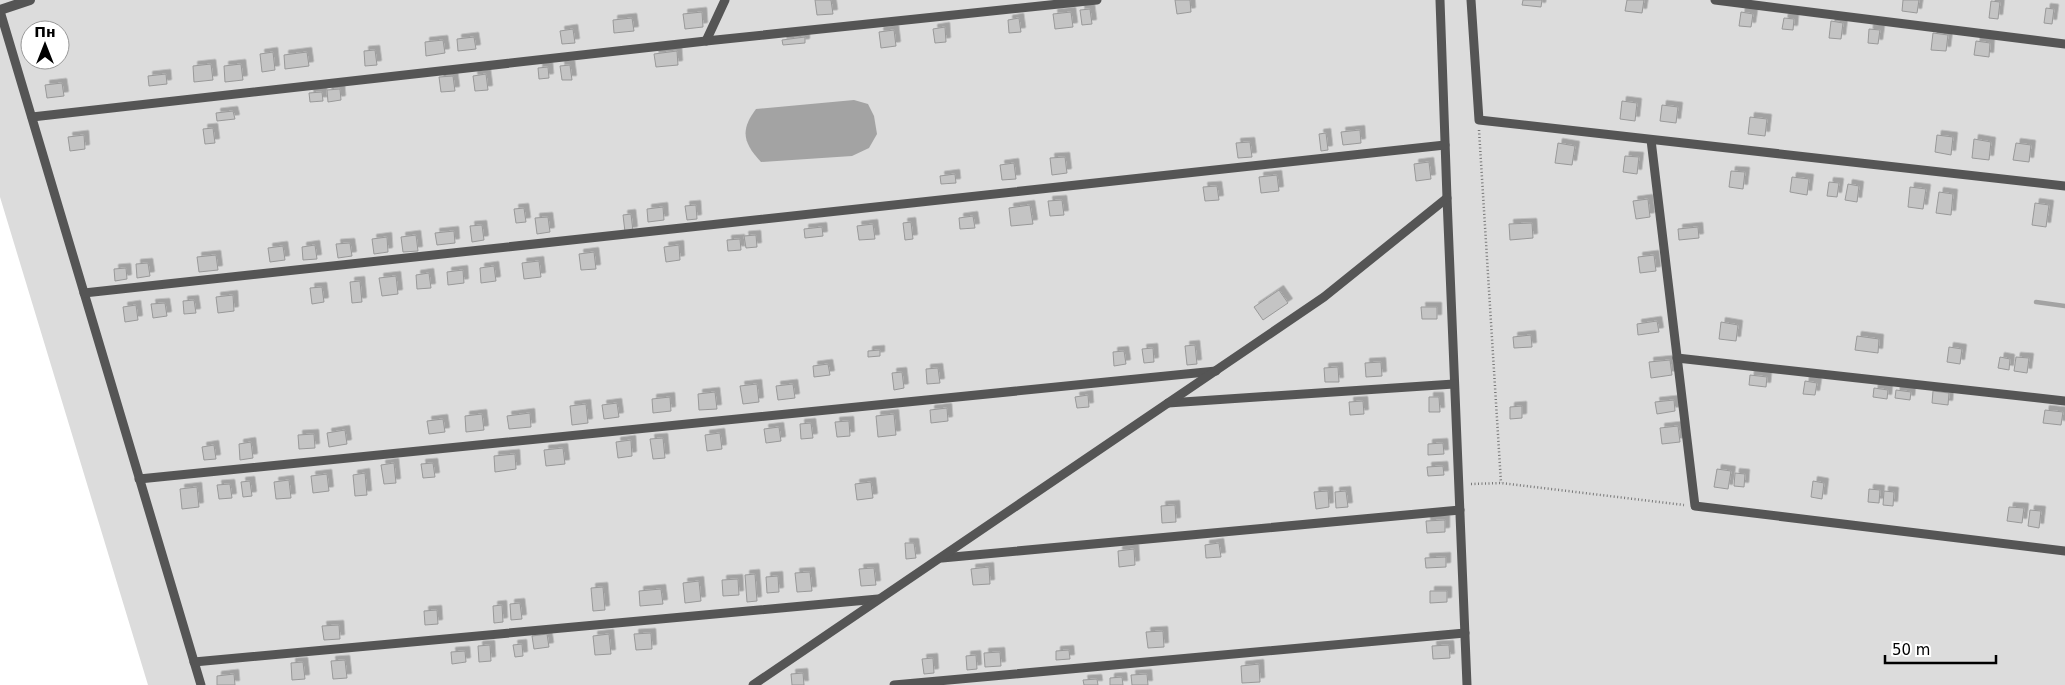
<svg xmlns="http://www.w3.org/2000/svg" width="2065" height="685" viewBox="0 0 2065 685" font-family="'DejaVu Sans',sans-serif">
  <defs>
    <filter id="shadow"><feDropShadow dx="4.5" dy="-4.5" stdDeviation="0" flood-color="#0004"/></filter>
  </defs>
  <rect width="100%" height="100%" fill="#fff"/>
  <!-- green -->
  <path fill="#dcdcdc" fill-rule="evenodd" d="M0,0H2065V685H148L0,197ZM30,30H60V60H30Z"/>
  <!-- water -->
  <path fill="#a3a3a3" d="M854,100L868,104L874,116L877,134L869,148L852,156L761,162C743,143 740,130 756,109Z"/>
  <g fill="none" stroke-linecap="round" stroke-linejoin="round">
    <!-- stream -->
    <polyline stroke="#a3a3a3" stroke-width="4.5" points="2036,302 2065,306"/>
  </g>
  <!-- building -->
  <g fill="#c4c4c4" stroke="#999" filter="url(#shadow)">
    <polygon points="815,0 831,0 833,14 817,15"/>
    <polygon points="1175,0 1190,0 1191,12 1177,14"/>
    <polygon points="1523,0 1542,0 1541,7 1522,5"/>
    <polygon points="1627,0 1644,0 1642,13 1625,11"/>
    <polygon points="1903,0 1919,0 1917,13 1902,11"/>
    <polygon points="1991,1 2000,2 1998,19 1989,18"/>
    <polygon points="2046,8 2054,9 2052,24 2044,23"/>
    <polygon points="1090,9 1092,24 1082,25 1080,10"/>
    <polygon points="702,12 703,27 685,29 683,14"/>
    <polygon points="1071,12 1073,27 1055,29 1053,14"/>
    <polygon points="1741,12 1753,14 1751,27 1739,26"/>
    <polygon points="632,18 634,31 614,33 613,20"/>
    <polygon points="1019,18 1021,32 1009,33 1008,20"/>
    <polygon points="1784,18 1794,19 1793,30 1782,29"/>
    <polygon points="1831,21 1843,23 1841,39 1829,38"/>
    <polygon points="945,27 946,42 935,43 933,29"/>
    <polygon points="573,29 575,43 562,44 560,31"/>
    <polygon points="1869,29 1880,30 1878,44 1868,43"/>
    <polygon points="894,30 896,46 881,48 879,32"/>
    <polygon points="1933,33 1948,35 1946,51 1931,50"/>
    <polygon points="474,37 476,49 458,51 457,39"/>
    <polygon points="805,37 805,43 783,45 782,40"/>
    <polygon points="443,40 445,53 426,56 425,42"/>
    <polygon points="1976,41 1990,43 1989,57 1974,55"/>
    <polygon points="375,50 377,65 365,66 364,51"/>
    <polygon points="677,51 678,65 656,67 654,54"/>
    <polygon points="273,52 275,70 262,72 260,54"/>
    <polygon points="307,52 309,66 285,69 284,55"/>
    <polygon points="211,64 213,80 194,82 193,66"/>
    <polygon points="241,64 243,80 225,82 224,66"/>
    <polygon points="570,65 572,80 562,80 560,66"/>
    <polygon points="548,67 549,78 539,79 538,68"/>
    <polygon points="166,74 167,84 149,86 148,76"/>
    <polygon points="486,74 488,90 475,91 473,76"/>
    <polygon points="453,76 455,91 441,92 439,77"/>
    <polygon points="62,83 64,96 47,98 45,85"/>
    <polygon points="340,89 341,100 328,102 327,90"/>
    <polygon points="322,92 323,101 310,102 309,93"/>
    <polygon points="1622,101 1637,103 1635,121 1620,119"/>
    <polygon points="1662,105 1678,107 1676,123 1660,121"/>
    <polygon points="233,111 235,119 217,121 216,113"/>
    <polygon points="1750,117 1767,119 1765,136 1748,134"/>
    <polygon points="213,128 215,143 205,144 203,129"/>
    <polygon points="1360,130 1361,143 1343,145 1341,132"/>
    <polygon points="1326,133 1328,150 1321,151 1319,134"/>
    <polygon points="84,135 85,149 70,151 68,137"/>
    <polygon points="1937,135 1953,137 1951,155 1935,152"/>
    <polygon points="1974,139 1991,142 1989,160 1972,158"/>
    <polygon points="1250,142 1252,157 1238,158 1236,143"/>
    <polygon points="1558,143 1575,146 1572,165 1555,163"/>
    <polygon points="2016,143 2031,145 2029,162 2013,160"/>
    <polygon points="1625,156 1639,157 1637,174 1623,172"/>
    <polygon points="1065,157 1067,173 1052,175 1050,158"/>
    <polygon points="1429,162 1431,179 1416,181 1414,164"/>
    <polygon points="1014,163 1016,179 1002,180 1000,165"/>
    <polygon points="1731,171 1745,172 1743,189 1729,187"/>
    <polygon points="955,174 956,183 941,184 940,176"/>
    <polygon points="1277,175 1279,191 1261,193 1259,177"/>
    <polygon points="1792,177 1809,179 1807,195 1790,192"/>
    <polygon points="1829,182 1839,183 1837,197 1827,196"/>
    <polygon points="1848,184 1859,186 1857,202 1845,200"/>
    <polygon points="1217,186 1219,200 1205,201 1203,187"/>
    <polygon points="1910,187 1926,189 1923,209 1908,207"/>
    <polygon points="1939,192 1953,194 1951,215 1936,213"/>
    <polygon points="1648,199 1650,217 1636,219 1633,201"/>
    <polygon points="1062,200 1064,215 1050,216 1048,201"/>
    <polygon points="2035,203 2049,205 2046,227 2032,225"/>
    <polygon points="696,205 697,219 687,220 685,206"/>
    <polygon points="1030,205 1033,224 1011,226 1009,208"/>
    <polygon points="663,207 664,220 648,222 647,209"/>
    <polygon points="524,208 526,222 516,223 514,209"/>
    <polygon points="631,214 633,231 625,232 623,215"/>
    <polygon points="973,216 975,228 960,229 959,218"/>
    <polygon points="548,217 550,232 537,234 535,218"/>
    <polygon points="911,222 913,239 905,240 903,223"/>
    <polygon points="1532,223 1533,238 1510,240 1509,224"/>
    <polygon points="873,224 875,239 859,240 857,226"/>
    <polygon points="482,225 484,240 472,242 470,226"/>
    <polygon points="822,227 823,236 805,238 804,229"/>
    <polygon points="1698,227 1699,238 1679,240 1678,229"/>
    <polygon points="454,231 455,243 437,245 435,233"/>
    <polygon points="416,235 418,251 403,252 401,237"/>
    <polygon points="756,235 757,247 746,248 744,236"/>
    <polygon points="387,237 388,252 374,254 372,239"/>
    <polygon points="740,239 741,250 728,251 727,240"/>
    <polygon points="350,243 352,256 338,258 336,244"/>
    <polygon points="315,245 317,259 303,260 302,247"/>
    <polygon points="679,245 680,260 666,262 664,247"/>
    <polygon points="283,246 285,260 270,262 268,248"/>
    <polygon points="594,252 596,269 581,270 579,254"/>
    <polygon points="216,255 218,270 199,272 197,257"/>
    <polygon points="1654,255 1656,271 1640,273 1638,257"/>
    <polygon points="539,261 541,277 524,279 522,263"/>
    <polygon points="148,263 150,276 137,278 136,264"/>
    <polygon points="494,266 496,281 481,283 480,268"/>
    <polygon points="126,268 127,279 115,281 114,269"/>
    <polygon points="463,270 464,283 448,285 447,272"/>
    <polygon points="429,273 431,288 417,289 416,275"/>
    <polygon points="396,276 398,294 382,296 379,278"/>
    <polygon points="360,281 362,302 352,303 350,282"/>
    <polygon points="322,287 324,302 312,304 310,288"/>
    <polygon points="1279,290 1288,303 1263,320 1254,307"/>
    <polygon points="233,295 234,311 218,313 216,297"/>
    <polygon points="194,300 196,313 184,314 183,301"/>
    <polygon points="165,303 167,316 153,318 151,304"/>
    <polygon points="136,305 138,320 125,322 123,307"/>
    <polygon points="1421,307 1437,307 1437,319 1422,319"/>
    <polygon points="1657,321 1659,332 1638,335 1637,324"/>
    <polygon points="1721,322 1738,325 1736,341 1719,339"/>
    <polygon points="1531,335 1532,347 1514,348 1513,337"/>
    <polygon points="1857,336 1879,339 1878,353 1855,350"/>
    <polygon points="1195,345 1197,364 1187,365 1185,346"/>
    <polygon points="1949,347 1962,349 1960,364 1947,362"/>
    <polygon points="1153,348 1154,362 1144,363 1142,349"/>
    <polygon points="880,350 880,356 868,357 868,351"/>
    <polygon points="1124,351 1126,364 1114,366 1113,352"/>
    <polygon points="2000,357 2010,359 2009,370 1998,368"/>
    <polygon points="2016,357 2029,358 2027,373 2014,371"/>
    <polygon points="1670,360 1672,375 1651,378 1649,362"/>
    <polygon points="1381,362 1382,376 1366,377 1365,363"/>
    <polygon points="828,364 830,375 814,377 813,366"/>
    <polygon points="1338,367 1339,382 1325,382 1324,368"/>
    <polygon points="938,368 940,383 927,384 926,369"/>
    <polygon points="902,372 904,388 894,390 892,373"/>
    <polygon points="1750,375 1767,377 1766,387 1749,385"/>
    <polygon points="1805,381 1817,383 1815,395 1803,394"/>
    <polygon points="757,384 759,402 743,404 740,386"/>
    <polygon points="793,384 795,398 778,400 776,386"/>
    <polygon points="1874,388 1888,390 1887,399 1873,397"/>
    <polygon points="1896,390 1911,392 1910,400 1895,398"/>
    <polygon points="1933,391 1949,393 1948,405 1932,403"/>
    <polygon points="715,392 717,409 699,410 698,394"/>
    <polygon points="1088,395 1089,407 1077,408 1075,397"/>
    <polygon points="670,397 671,411 653,413 652,399"/>
    <polygon points="1429,397 1439,397 1440,412 1429,412"/>
    <polygon points="1674,400 1675,411 1657,414 1655,402"/>
    <polygon points="1363,401 1364,414 1350,415 1349,402"/>
    <polygon points="617,403 619,417 604,419 602,405"/>
    <polygon points="586,404 588,423 572,425 570,406"/>
    <polygon points="1522,406 1522,418 1510,419 1510,407"/>
    <polygon points="947,408 948,421 931,423 930,410"/>
    <polygon points="2045,410 2063,412 2061,425 2043,423"/>
    <polygon points="530,413 531,427 509,429 507,416"/>
    <polygon points="482,414 484,430 466,432 465,416"/>
    <polygon points="894,414 896,435 878,437 876,416"/>
    <polygon points="443,419 445,432 429,434 427,421"/>
    <polygon points="849,421 850,436 837,437 835,422"/>
    <polygon points="811,423 813,438 801,439 800,424"/>
    <polygon points="1678,426 1680,442 1662,444 1660,428"/>
    <polygon points="779,427 781,441 766,443 764,429"/>
    <polygon points="345,430 347,444 329,447 327,433"/>
    <polygon points="720,433 722,449 707,451 705,435"/>
    <polygon points="314,434 315,448 299,449 298,435"/>
    <polygon points="663,438 665,458 653,459 650,439"/>
    <polygon points="631,440 632,456 618,458 616,442"/>
    <polygon points="251,442 253,458 240,460 239,444"/>
    <polygon points="1443,443 1444,454 1428,455 1428,444"/>
    <polygon points="214,445 216,459 204,460 202,447"/>
    <polygon points="563,448 565,464 546,466 544,450"/>
    <polygon points="515,454 516,469 495,472 494,456"/>
    <polygon points="394,463 396,483 384,484 381,465"/>
    <polygon points="433,463 435,477 423,478 421,464"/>
    <polygon points="1443,466 1444,475 1428,476 1427,467"/>
    <polygon points="1717,469 1731,471 1728,489 1714,487"/>
    <polygon points="365,473 367,495 355,496 353,475"/>
    <polygon points="1735,473 1745,474 1744,487 1734,486"/>
    <polygon points="327,474 329,491 313,493 311,476"/>
    <polygon points="289,480 291,498 276,499 274,482"/>
    <polygon points="250,481 252,496 243,497 241,482"/>
    <polygon points="1813,481 1824,483 1822,499 1811,497"/>
    <polygon points="871,482 873,498 857,500 855,484"/>
    <polygon points="230,484 232,498 219,499 217,485"/>
    <polygon points="197,487 199,507 182,509 180,489"/>
    <polygon points="1869,489 1880,490 1879,503 1868,502"/>
    <polygon points="1328,491 1329,507 1316,509 1314,492"/>
    <polygon points="1346,491 1348,507 1336,508 1335,492"/>
    <polygon points="1884,491 1894,492 1893,506 1883,505"/>
    <polygon points="1175,505 1176,522 1162,523 1161,506"/>
    <polygon points="2009,507 2024,508 2022,523 2007,521"/>
    <polygon points="2030,510 2041,511 2039,528 2028,526"/>
    <polygon points="1445,520 1445,532 1427,533 1426,521"/>
    <polygon points="905,543 914,543 916,558 906,559"/>
    <polygon points="1219,543 1221,557 1206,558 1205,545"/>
    <polygon points="1134,549 1135,565 1119,567 1118,551"/>
    <polygon points="1446,557 1446,567 1426,568 1425,558"/>
    <polygon points="989,567 990,584 973,585 971,569"/>
    <polygon points="874,568 876,585 861,586 859,569"/>
    <polygon points="810,572 812,591 797,592 795,573"/>
    <polygon points="755,574 757,601 747,602 745,575"/>
    <polygon points="778,576 779,592 767,593 766,577"/>
    <polygon points="738,579 739,595 723,596 722,580"/>
    <polygon points="699,581 701,601 685,603 683,583"/>
    <polygon points="603,587 605,610 593,611 591,588"/>
    <polygon points="661,589 663,604 640,606 639,591"/>
    <polygon points="1430,591 1447,591 1447,602 1430,603"/>
    <polygon points="520,603 522,619 511,620 510,604"/>
    <polygon points="502,605 503,622 494,623 493,606"/>
    <polygon points="437,610 438,624 425,625 424,611"/>
    <polygon points="339,625 340,639 324,640 322,626"/>
    <polygon points="1163,631 1164,647 1148,648 1146,632"/>
    <polygon points="651,633 652,649 636,650 634,634"/>
    <polygon points="547,634 549,647 534,649 532,636"/>
    <polygon points="609,634 611,654 595,655 593,636"/>
    <polygon points="522,644 523,656 515,657 513,645"/>
    <polygon points="490,645 491,661 479,662 478,646"/>
    <polygon points="1449,645 1450,658 1433,659 1432,646"/>
    <polygon points="1069,650 1070,659 1056,660 1056,651"/>
    <polygon points="465,651 466,662 452,664 451,652"/>
    <polygon points="1000,652 1001,666 985,667 984,653"/>
    <polygon points="976,655 977,669 967,670 966,656"/>
    <polygon points="933,658 934,673 924,674 922,659"/>
    <polygon points="345,660 347,678 333,679 331,661"/>
    <polygon points="303,662 305,679 292,680 291,663"/>
    <polygon points="1259,664 1260,682 1242,683 1241,666"/>
    <polygon points="803,673 804,685 792,685 791,674"/>
    <polygon points="234,674 235,685 217,685 217,676"/>
    <polygon points="1147,674 1148,685 1132,685 1131,675"/>
    <polygon points="1122,677 1123,685 1110,685 1110,678"/>
    <polygon points="1097,679 1098,685 1084,685 1083,680"/>
  </g>
  <g fill="none" stroke-linecap="round" stroke-linejoin="round">
    <!-- path -->
    <g stroke="#777" stroke-width="2.5" stroke-dasharray="1 2.5" stroke-linecap="butt">
      <polyline points="1479,130 1501,483"/>
      <polyline points="1471,484 1501,483 1684,505"/>
    </g>
    <!-- lane -->
    <g stroke="#555" stroke-width="9">
      <polyline points="1440,0 1447,198 1467,685"/>
      <polyline points="1471,0 1479,120 2065,186"/>
      <polyline points="1715,0 2065,44"/>
      <polyline points="0,11 201,685"/>
      <polyline points="706,41 725,0"/>
      <polyline points="32,117 706,41 1097,0"/>
      <polyline points="1651,140 1695,506 2065,551"/>
      <polyline points="84,293 1445,145"/>
      <polyline points="1677,358 2065,401"/>
      <polyline points="1168,403 1454,384"/>
      <polyline points="139,479 1216,371"/>
      <polyline points="942,558 1460,510"/>
      <polyline points="194,662 878,599"/>
      <polyline points="753,685 1324,297 1447,198"/>
      <polyline points="894,685 1465,633"/>
    </g>
    <!-- street -->
    <polyline stroke="#555" stroke-width="10" points="0,10 30,0"/>
  </g>
  <!-- north arrow -->
  <g transform="translate(45 45)"><circle r="24" fill="#ffffff" stroke="#999999"/>
  <path d="M0-4L9 19L0 12L-9 19Z" fill="#000000"/>
  <text y="-8" font-size="14" font-weight="bold" text-anchor="middle" fill="#000000">Пн</text>
  </g>
  <!-- scale -->
  <path d="M1885 655v8h111v-8" fill="none" stroke="#000000" stroke-width="2.5"/>
  <text x="1892" y="655" font-size="15" fill="#000000" stroke="#ffffff" stroke-width="4" paint-order="stroke">50 m</text>
</svg>
